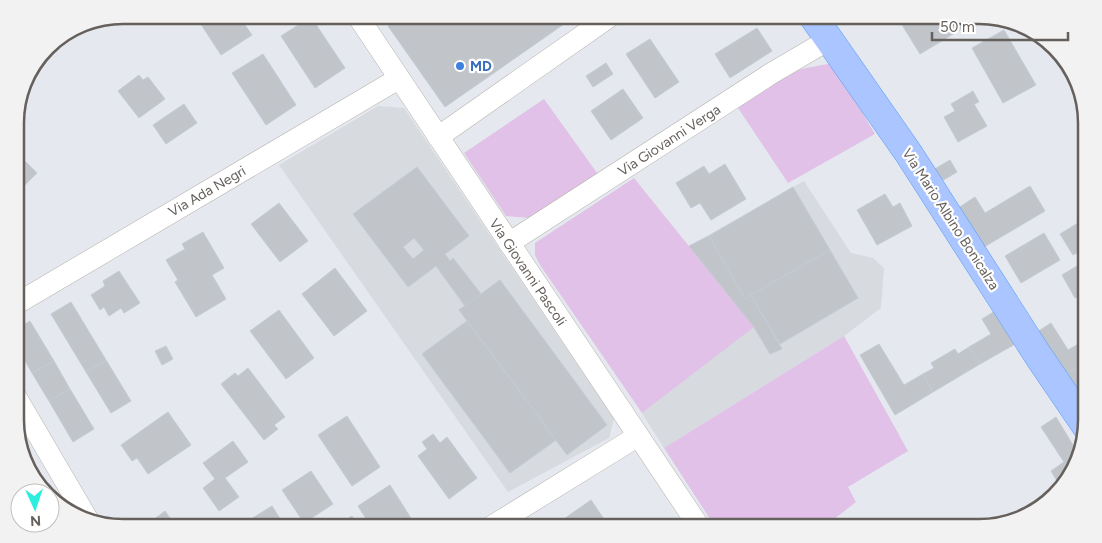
<svg xmlns="http://www.w3.org/2000/svg" width="1102" height="543" viewBox="0 0 1102 543" font-family="Figtree,sans-serif">
  <rect width="100%" height="100%" fill="#e5e9ef"/>
  <!-- industrial -->
  <g fill="#d7dade">
    <polygon points="378,106 404,108 614,419 609,438 508,492 279,165"/>
    <polygon points="804,181 851,253 873,258 884,268 881,308 844,336 664,448 642,413 753,327 689,246"/>
  </g>
  <!-- green -->
  <g fill="#e1c1e7">
    <polygon points="833,63 875,134 788,183 736,105 801,69"/>
    <polygon points="544,99 600,177 529,218 506,216 464,153"/>
    <polygon points="634,178 754,327 642,413 540,265 535,255 535,243"/>
    <polygon points="844,336 908,451 848,487 856,502 824,527 824,528 716,528 664,448"/>
  </g>
  <!-- building -->
  <g fill="#c1c5ca" stroke="#c3cbd4" fill-rule="evenodd">
    <polygon points="195,15 238,15 252,35 221,55"/>
    <polygon points="403,15 577,15 445,107 388,26"/>
    <polygon points="896,15 979,15 983,16 920,54"/>
    <polygon points="311,17 345,68 315,88 281,36"/>
    <polygon points="757,28 772,51 730,78 715,54"/>
    <polygon points="1004,30 1036,85 1003,103 972,48"/>
    <polygon points="650,39 679,82 655,98 626,54"/>
    <polygon points="1053,49 1068,62 1062,65"/>
    <polygon points="263,54 296,105 266,125 232,73"/>
    <polygon points="606,63 613,74 593,87 586,76"/>
    <polygon points="139,75 143,80 148,77 165,99 139,118 118,91"/>
    <polygon points="623,89 643,118 611,140 591,111"/>
    <polygon points="973,91 979,102 974,104 987,126 958,142 944,117 955,111 951,104"/>
    <polygon points="184,104 197,123 166,144 153,125"/>
    <polygon points="15,133 21,138 15,143"/>
    <polygon points="15,151 37,173 15,195"/>
    <polygon points="950,160 957,172 940,182 933,170"/>
    <polygon points="725,164 746,199 711,220 700,203 691,208 676,183 704,166 709,174"/>
    <path d="M417,167L469,236L445,254L450,261L453,258L481,294L465,306L436,266L408,287L353,214ZM414,238L424,250L413,259L403,247Z"/>
    <polygon points="1030,186 1045,211 979,250 955,210 975,197 985,213"/>
    <polygon points="793,187 830,250 745,299 709,236"/>
    <polygon points="885,194 893,207 900,203 912,226 877,245 857,210"/>
    <polygon points="279,203 308,241 280,262 251,224"/>
    <polygon points="1083,220 1086,226 1087,247 1073,255 1060,234"/>
    <polygon points="203,232 224,268 212,275 226,299 196,317 175,282 178,280 166,260 185,249 182,244"/>
    <polygon points="1044,233 1060,260 1021,283 1005,256"/>
    <polygon points="709,236 745,299 751,295 782,349 770,354 754,327 689,246"/>
    <polygon points="830,250 858,298 780,344 751,295"/>
    <polygon points="1087,260 1087,291 1075,298 1062,275"/>
    <polygon points="335,268 367,311 334,336 302,294"/>
    <polygon points="119,271 140,303 124,313 121,308 109,316 104,307 100,310 91,295 105,286 103,281"/>
    <polygon points="500,280 607,425 567,455 459,310"/>
    <polygon points="71,302 106,360 86,372 51,314"/>
    <polygon points="279,310 314,358 286,379 250,331"/>
    <polygon points="997,310 1017,343 980,364 969,347 991,334 982,319"/>
    <polygon points="30,321 54,361 32,373 16,345 16,329"/>
    <polygon points="467,321 556,440 510,473 422,354"/>
    <polygon points="1051,323 1068,350 1087,339 1087,361 1061,377 1034,334"/>
    <polygon points="879,344 904,385 923,374 933,392 895,415 860,355"/>
    <polygon points="166,346 173,359 162,365 155,351"/>
    <polygon points="969,347 980,364 933,392 923,374 934,368 931,363 955,349 958,354"/>
    <polygon points="106,360 131,401 111,413 86,372"/>
    <polygon points="54,361 70,389 49,401 32,373"/>
    <polygon points="1087,361 1087,415 1061,377"/>
    <polygon points="248,368 285,417 274,425 278,429 264,440 221,384 235,373 238,376"/>
    <polygon points="70,389 94,429 73,442 49,401"/>
    <polygon points="168,412 191,445 148,474 137,458 132,461 121,445"/>
    <polygon points="347,416 380,467 352,486 318,435"/>
    <polygon points="1056,417 1079,455 1076,468 1060,486 1051,471 1064,462 1041,427"/>
    <polygon points="433,434 440,443 447,437 477,478 449,499 418,456 427,449 422,442"/>
    <polygon points="233,441 248,462 225,478 239,497 219,511 203,488 215,479 203,463"/>
    <polygon points="311,471 333,504 304,523 282,490"/>
    <polygon points="390,485 414,523 406,528 372,528 358,506"/>
    <polygon points="591,500 610,528 565,528 561,521"/>
    <polygon points="272,506 286,528 245,528 243,524"/>
    <polygon points="165,511 177,528 143,528"/>
    <polygon points="352,516 359,528 336,528 335,526"/>
    <polygon points="968,523 971,528 960,528"/>
  </g>
  <g fill="none" stroke-linecap="round" stroke-linejoin="round">
    <defs>
      <g id="minor">
        <polyline points="357,15 700,528"/>
        <polyline points="438,137 612,15"/>
        <polyline points="509,243 772,73 830,39"/>
        <polyline points="16,304 398,79"/>
        <polyline points="16,397 88,520"/>
        <polyline points="489,528 638,436"/>
      </g>
      <polyline id="major" points="812,15 909,154 1039,357 1086,426"/>
    </defs>
    <!-- minor casing -->
    <use href="#minor" stroke="#b8b4b0" stroke-width="22"/>
    <!-- major casing -->
    <use href="#major" stroke="#589df5" stroke-width="29"/>
    <!-- minor -->
    <use href="#minor" stroke="#fff" stroke-width="21"/>
    <!-- major -->
    <use href="#major" stroke="#aac5ff" stroke-width="28"/>
  </g>
  <!-- markers -->
  <circle fill="#3f7fe0" stroke="#fff" stroke-width="2" cx="460" cy="66" r="5"/>
  <g text-anchor="middle" stroke-width="4.5" stroke-linejoin="round" paint-order="stroke">
    <!-- shop labels -->
    <g font-size="14" font-weight="bold" fill="#366cbe" stroke="#fff" text-anchor="start">
      <text x="470" y="71">MD</text>
    </g>
    <!-- street labels -->
    <g font-size="14" fill="#66605c" stroke="#fff">
      <text transform="translate(669 140) rotate(-33)" y="5">Via Giovanni Verga</text>
      <text transform="translate(207 191) rotate(-30)" y="5">Via Ada Negri</text>
      <text transform="translate(951 219) rotate(57)" y="5">Via Mario Albino Bonicalza</text>
      <text transform="translate(528 272) rotate(56)" y="5">Via Giovanni Pascoli</text>
    </g>
  </g>
  <!-- crop -->
  <path d="M0 0H1102V543H0ZM123 24H979A99 99 0 0 1 1078 123V420A99 99 0 0 1 979 519H123A99 99 0 0 1 24 420V123A99 99 0 0 1 123 24Z" fill="#f3f2f2" fill-rule="evenodd"/>
  <path fill="none" stroke="#66605c" stroke-width="2.5" d="M123 24H979A99 99 0 0 1 1078 123V420A99 99 0 0 1 979 519H123A99 99 0 0 1 24 420V123A99 99 0 0 1 123 24Z"/>
  <!-- north arrow -->
  <g transform="translate(35 508) rotate(177)"><circle r="24" fill="#ffffff" stroke="#c2bfbe"/>
  <path d="M0-4L9 19L0 12L-9 19Z" fill="#2dedde"/>
  <text y="-8" font-size="14" font-weight="bold" text-anchor="middle" fill="#66605c">N</text>
  </g>
  <!-- scale -->
  <path d="M932 32v8h136v-8" fill="none" stroke="#66605c" stroke-width="2.5"/>
  <text x="940" y="32" font-size="15" fill="#66605c" stroke="#ffffff" stroke-width="4" paint-order="stroke">50 m</text>
</svg>
